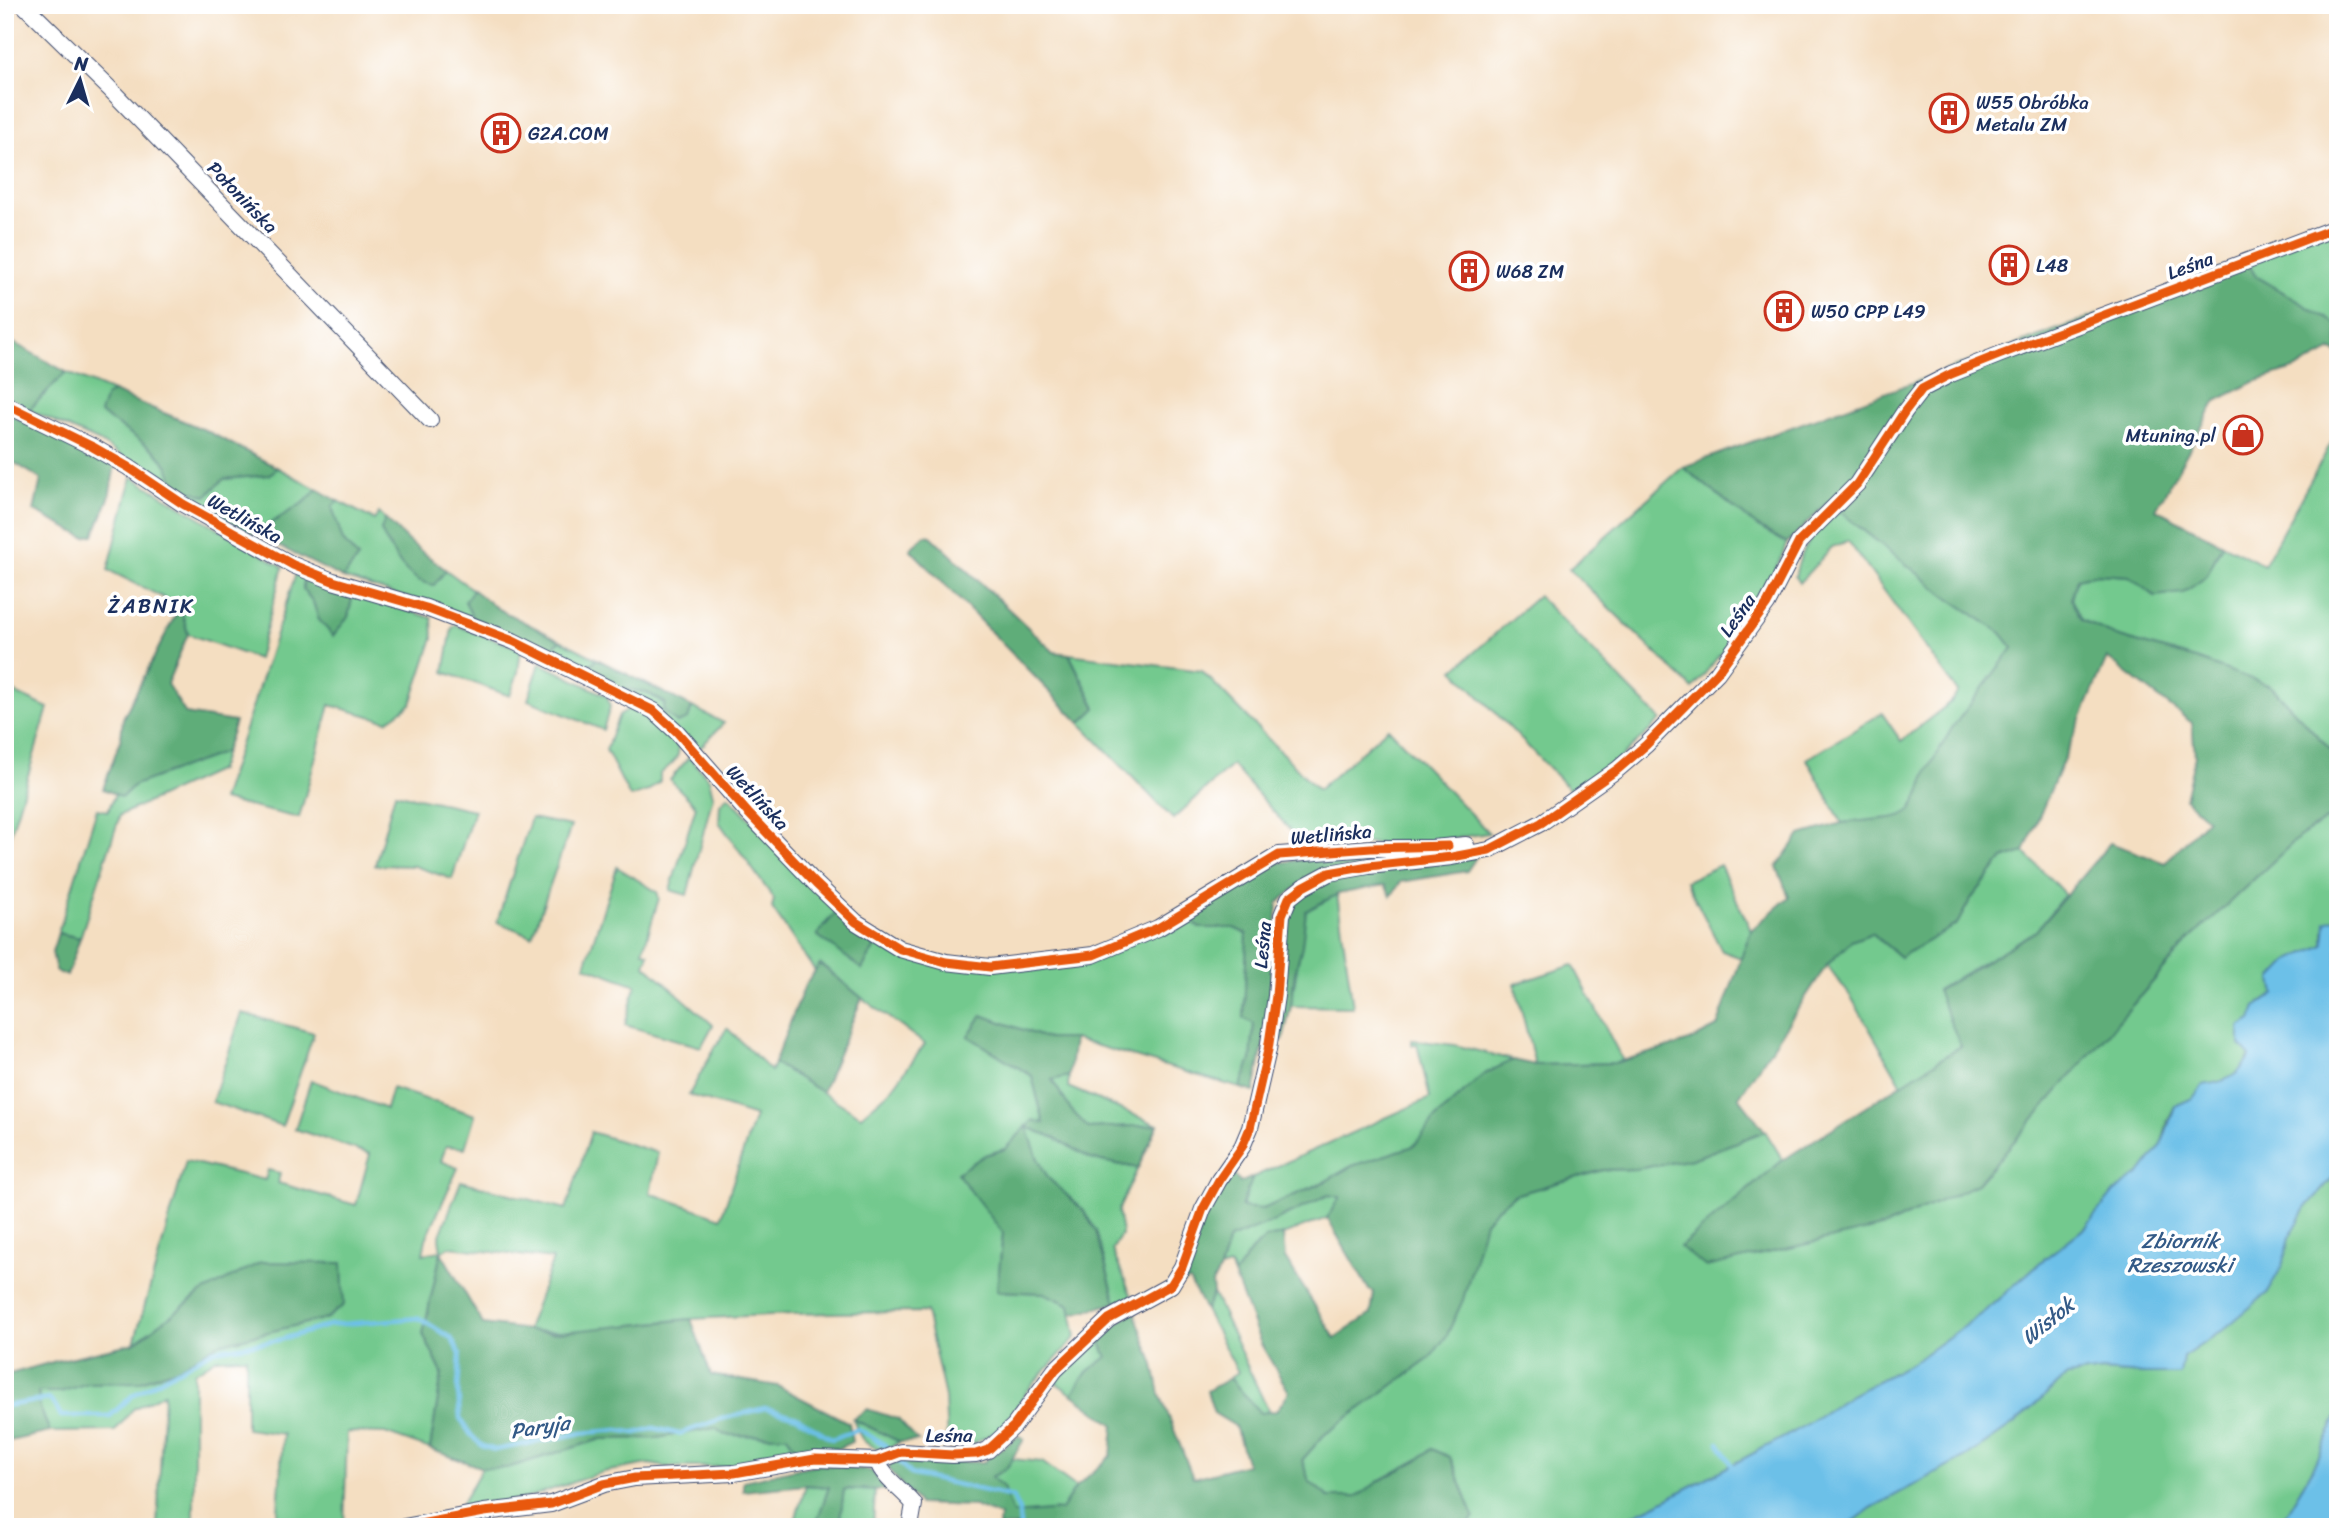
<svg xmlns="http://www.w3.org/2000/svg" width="2343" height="1532" viewBox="0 0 2343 1532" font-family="Sriracha,sans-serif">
  <rect width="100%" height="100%" fill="#fff"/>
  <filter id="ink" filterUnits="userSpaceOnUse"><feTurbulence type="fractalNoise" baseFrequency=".0143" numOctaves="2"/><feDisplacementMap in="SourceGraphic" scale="14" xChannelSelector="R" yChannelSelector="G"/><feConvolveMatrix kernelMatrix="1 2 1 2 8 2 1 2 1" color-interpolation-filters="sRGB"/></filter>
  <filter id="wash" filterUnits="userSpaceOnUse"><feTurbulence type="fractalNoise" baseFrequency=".00686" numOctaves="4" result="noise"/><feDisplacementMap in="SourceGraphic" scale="28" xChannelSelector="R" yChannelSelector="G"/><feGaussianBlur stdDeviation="1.57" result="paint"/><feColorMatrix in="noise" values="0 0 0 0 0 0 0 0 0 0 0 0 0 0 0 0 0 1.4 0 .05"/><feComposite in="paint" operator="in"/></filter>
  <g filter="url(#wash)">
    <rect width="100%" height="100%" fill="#f4dec1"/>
    <!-- green -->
    <g fill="#73c98e" stroke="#477c76" stroke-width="2">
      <polygon points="2338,225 2338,325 2256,276 2246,260"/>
      <polygon points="66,372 113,392 106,396 101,413 154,450 168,466 224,479 268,475 278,468 317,489 306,501 254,534 177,492 100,442 29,410"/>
      <polygon points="2338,431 2338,758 2271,686 2198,660 2116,636 2081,620 2071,599 2077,579 2097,574 2129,576 2155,596 2206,577 2222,544 2264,565"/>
      <path d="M1683,467L1758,527L1787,543C1767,597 1728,644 1693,689L1569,569Z"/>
      <polygon points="132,477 283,567 258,659 188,634 180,606 108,570"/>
      <polygon points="338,501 374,520 379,513 385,519 381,531 434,584 446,570 473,590 465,601 473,619 343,578 358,558 343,541 332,507"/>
      <path d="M1839,511L1946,596L2001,633L2013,648L1927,771C1923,784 1920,797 1912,808C1902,822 1859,821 1842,823L1807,759L1882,713L1901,741L1951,702L1958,692L1848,541L1832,547L1799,583L1795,577C1801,545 1815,532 1839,511Z"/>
      <polygon points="296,573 304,575 303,589 313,602 319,620 348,617 353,594 432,618 433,638 411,704 387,721 330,705 299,818 222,800"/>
      <polygon points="1538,596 1661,720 1612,766 1570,790 1454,670"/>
      <polygon points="455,625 521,649 518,672 510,696 444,672 452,628"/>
      <polygon points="560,640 597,659 582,671 547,654"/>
      <polygon points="1069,654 1202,671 1318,790 1388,728 1489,833 1433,841 1304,846 1232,765 1173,819 1080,723 1096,707"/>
      <polygon points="540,663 607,696 610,707 603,730 528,700"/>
      <polygon points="5,688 48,708 5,853"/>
      <polygon points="614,688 646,692 688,719 692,707 724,723 698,750"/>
      <path d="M632,707L646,712L677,744C683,758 670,765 660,774V781L648,791L630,797L606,750L619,715Z"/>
      <polygon points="225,752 219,770 120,815 80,938 58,933 97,809 108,811 115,794 122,797 134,785"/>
      <polygon points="689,757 709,779 713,796 687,895 670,890 696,806 670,780"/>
      <polygon points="395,793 474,810 452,879 414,866 375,865"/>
      <path d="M728,796L838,910L823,926L862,969L878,941L910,956L1041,965L1189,917L1199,928H1234L1247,934L1244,1018L1254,1024L1251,1060L1240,1088L1074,1039H1048L982,1015L968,1036L1032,1076L1044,1123L1027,1126L1055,1138L1091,1159L1138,1168L1118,1211L1122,1233L1112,1250L1132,1297L1116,1303L1096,1231L1083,1210L1048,1178L1038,1159L1027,1127L1005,1149L985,1155L1003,1233L997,1291L1044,1293L1070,1305L1076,1337L1027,1391L1001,1430L969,1445L947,1444L945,1397L926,1312C848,1312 770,1314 692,1319C638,1322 581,1337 527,1330L553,1259L449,1247L441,1252L423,1334L442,1373L430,1449L385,1433L347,1432L344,1527H277L283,1434L246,1429V1357L217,1358L194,1373V1527H157L164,1393L133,1409L115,1431L50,1432L40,1408L38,1392H60L87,1383L138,1382L176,1369L218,1344L327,1318L201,1293L134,1343L186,1161L265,1180L268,1170L280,1173L278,1183L356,1205L370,1154L295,1129L311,1080L386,1109L392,1088L475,1115L465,1148L446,1146L441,1161L458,1168L426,1239L423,1254L441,1251L439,1238L461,1181L566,1209L591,1132L658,1153L650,1193L721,1218L755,1116L689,1095L710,1056L727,1028L771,1071L774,1063L861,1116L891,1090L925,1044L862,998L821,964L815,971L772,908L774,899L719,822L720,804Z"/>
      <path d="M2338,812V920L2333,919L2324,932V945L2290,960L2272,979L2275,994L2256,1006C2250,1051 2257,1078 2203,1085L2193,1098L2175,1106L2168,1120L2161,1146L2140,1174L2114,1192L2086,1227L2043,1260L1985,1311L1914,1362L1851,1395L1794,1432L1667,1499L1609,1527H1466L1474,1517L1450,1457L1432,1449L1418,1460L1379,1481L1357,1497H1328L1309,1481L1302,1460L1324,1435L1430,1358L1447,1335L1485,1222L1495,1210L1514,1195L1603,1170L1636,1169L1692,1159L1765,1131L1783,1160L1681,1247L1977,1184L2189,940L2299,837Z"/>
      <polygon points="531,818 571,826 532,936 497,922"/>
      <polygon points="2024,852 2065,894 2036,931 1937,990 1962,1045 1902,1085 1851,997 1827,965 1851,941 1872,933 1900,957 1957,924 1970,900 2003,859"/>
      <polygon points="1720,865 1751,930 1741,958 1722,951 1686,881"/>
      <polygon points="617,867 657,892 659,898 643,951 649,954 645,965 713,1025 701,1047 625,1025 636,985 585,966"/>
      <path d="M1337,894L1353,1007L1291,1006C1295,974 1303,943 1305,911Z"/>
      <polygon points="1573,965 1623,1061 1615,1063 1535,1065 1515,984"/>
      <polygon points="242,1013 314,1033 282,1126 212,1102"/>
      <polygon points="1412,1040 1455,1045 1513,1060 1484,1074 1436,1118 1414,1146 1352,1166 1324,1182 1263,1209 1241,1208 1253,1177 1430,1098 1417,1044 1412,1045"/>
      <polygon points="1069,1076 1068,1087 1158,1125 1088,1128 1071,1110 1052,1080"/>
      <polygon points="2338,1171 2338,1415 2316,1463 2278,1527 1846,1527 1871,1508 1966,1457 2015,1423 2067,1376 2101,1371 2144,1374 2180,1374 2183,1357 2223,1330 2282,1266 2289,1238 2306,1208"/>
      <polygon points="1328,1195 1340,1197 1327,1218 1283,1235 1266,1238 1252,1250 1234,1275 1230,1266 1220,1269 1229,1239 1275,1221"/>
      <polygon points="1213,1293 1269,1412 1260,1414 1230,1378 1238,1372 1205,1310"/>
      <polygon points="1099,1338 1107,1357 1087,1372 1072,1394 1055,1382 1076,1358"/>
      <path d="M853,1419L900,1442L884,1450C862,1444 861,1440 853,1419Z"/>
      <polygon points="715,1428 726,1435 787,1436 799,1454 739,1467 666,1467 649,1464 603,1472 518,1501 458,1510 482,1468 507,1468 601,1439 657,1438"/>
      <polygon points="1012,1459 1042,1462 1076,1487 1061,1510 1013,1515 1003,1487 991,1477 1006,1469"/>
      <polygon points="806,1485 829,1487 815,1527 793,1527"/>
      <polygon points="844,1489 875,1491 873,1527 839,1527"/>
    </g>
    <!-- forest -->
    <g fill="#5ead79" stroke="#3c6e6c" stroke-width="2">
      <polygon points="2246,260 2256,276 2338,325 2338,353 2332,350 2300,367 2254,382 2216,401 2156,509 2222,544 2206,577 2183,593 2155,596 2129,576 2097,574 2077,579 2071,599 2081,620 2116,636 2199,660 2271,686 2338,758 2338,812 2299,837 2189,940 1977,1184 1886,1226 1706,1267 1680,1247 1783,1160 1961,1046 1937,991 2036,931 2110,843 2165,863 2207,819 2185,799 2195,756 2192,723 2107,658 2024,852 2003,859 1970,900 1957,924 1900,957 1872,933 1851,941 1827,965 1739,1097 1765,1131 1692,1159 1636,1169 1603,1170 1514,1195 1495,1210 1485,1222 1463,1300 1447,1335 1430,1358 1324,1435 1302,1460 1309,1481 1328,1497 1357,1497 1379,1481 1418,1460 1432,1449 1450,1457 1474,1517 1466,1527 999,1527 1000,1516 974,1506 919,1504 889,1470 890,1464 909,1458 946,1462 983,1462 1019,1436 1024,1439 1006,1469 991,1477 1003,1487 1013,1514 1061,1510 1076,1487 1111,1456 1114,1425 1072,1394 1087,1372 1107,1357 1099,1338 1134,1311 1154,1365 1160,1394 1193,1478 1247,1464 1235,1426 1214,1413 1207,1391 1230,1378 1260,1413 1276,1411 1289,1392 1261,1344 1234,1275 1252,1250 1266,1238 1283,1235 1285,1258 1335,1338 1371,1314 1374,1292 1369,1290 1327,1218 1340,1197 1328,1195 1275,1221 1229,1239 1220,1269 1212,1284 1213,1293 1205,1310 1189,1280 1181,1284 1204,1219 1232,1170 1240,1183 1253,1177 1241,1207 1263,1209 1324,1182 1352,1166 1414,1146 1436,1118 1484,1074 1513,1060 1535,1065 1615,1063 1690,1041 1717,1027 1751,930 1789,897 1777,867 1800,835 1842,823 1900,817 1911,810 1920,793 1927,771 1952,728 2013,648 2001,633 1946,596 1828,502 1787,543 1758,527 1683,467"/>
      <polygon points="5,338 66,372 29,410 5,398"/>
      <polygon points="113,392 205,430 278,468 268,475 224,479 206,496 175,486 168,466 154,450 100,413 106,396"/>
      <polygon points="5,412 115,465 109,498 94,535 84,537 34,511 41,479 5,457"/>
      <polygon points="317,489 338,501 332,507 343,541 358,558 343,578 254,534 306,501"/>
      <path d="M385,519L408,541L446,570L434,585C407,582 392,553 381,531Z"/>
      <polygon points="925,535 931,536 1054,652 1069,654 1096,708 1080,723 910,549"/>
      <polygon points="304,575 353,594 348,617 333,636 319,620 313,602 303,589"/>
      <polygon points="473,590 498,609 560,640 547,654 473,619 465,601"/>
      <polygon points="180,606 188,634 167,684 186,714 235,722 225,752 134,785 122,797 103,789 121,738 123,718"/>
      <polygon points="597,659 692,707 688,719 677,723 663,711 665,703 646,692 614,688 582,671"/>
      <polygon points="1469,848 1303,882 1278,903 1268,1021 1254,1092 1240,1088 1251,1060 1254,1024 1244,1018 1247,934 1234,928 1199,928 1189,917 1276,863 1332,856"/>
      <polygon points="1477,856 1467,871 1401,882 1391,896 1385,885 1338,894 1306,911 1302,946 1295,973 1291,1006 1283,1040 1274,1039 1286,918 1293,901 1333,878"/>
      <polygon points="838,910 878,941 862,969 817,935"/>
      <polygon points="58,933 80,938 67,976 56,971 52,952"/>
      <polygon points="820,964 862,998 822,1092 774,1063 805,985"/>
      <polygon points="982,1015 1048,1039 1074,1039 1069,1076 1052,1080 1071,1110 1088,1128 1158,1125 1138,1168 1091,1159 1055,1138 1027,1127 1038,1159 1048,1178 1083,1210 1096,1231 1116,1303 1072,1314 1070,1305 1044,1293 997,1291 1003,1233 957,1173 985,1155 1005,1149 1033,1120 1044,1123 1032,1076 968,1036"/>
      <polygon points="441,1252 483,1324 551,1333 691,1319 711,1375 778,1386 849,1423 852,1442 832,1451 799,1454 787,1436 725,1435 715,1428 657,1438 601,1439 507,1468 482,1468 430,1449 442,1373 423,1334"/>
      <polygon points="261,1262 342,1263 344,1305 327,1318 218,1344 176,1369 138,1382 88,1383 60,1392 38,1392 40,1408 50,1432 5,1442 6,1375 56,1361 134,1343 201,1293"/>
      <polygon points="867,1409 898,1419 918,1441 900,1442 853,1419"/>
      <polygon points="818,1464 872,1471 885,1490 844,1489 839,1527 815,1527 829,1487 806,1485 743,1491 743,1481"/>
    </g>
    <!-- water -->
    <g fill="#6cc0e8" stroke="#4478a3" stroke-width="2">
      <path d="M2333,919L2338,920V1171L2306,1208L2289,1238L2282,1266L2267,1293L2223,1330L2183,1357L2180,1374H2144L2101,1371L2067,1376L2015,1423L1966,1457L1871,1508L1846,1527H1609L1667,1499L1794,1432L1851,1395L1914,1362L1985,1311L2043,1260L2086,1227L2114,1192L2140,1174L2161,1146L2175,1106L2193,1098L2203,1085C2225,1082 2239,1077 2250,1056L2240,1045V1027L2251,1020L2256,1007L2275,994L2272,979L2290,960L2324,945L2326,922Z"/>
      <polygon points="2338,1415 2338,1527 2278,1527 2316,1463"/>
    </g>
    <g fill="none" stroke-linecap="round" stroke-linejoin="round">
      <!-- stream -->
      <g stroke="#6cc0e8" stroke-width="4.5">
        <polyline points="5,1406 49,1399 55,1405 61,1416 110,1416 133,1395 214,1350 279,1340 330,1325 419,1318 451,1338 460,1354 458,1390 460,1418 471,1435 482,1446 495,1450 582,1433 618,1430 636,1433 654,1428 679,1434 721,1419 765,1408 797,1417 832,1439 858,1429 885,1445 891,1452"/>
        <polyline points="1719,1443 1732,1465"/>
        <polyline points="897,1459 910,1474 1013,1497 1019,1511 1020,1527"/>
      </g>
    </g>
  </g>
  <g filter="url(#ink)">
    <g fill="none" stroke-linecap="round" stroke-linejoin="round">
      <defs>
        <g id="minor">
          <polyline points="24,5 109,88 430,420"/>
          <polyline points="5,404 93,447 128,467 183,504 293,565 333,581 426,608 513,641 654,711 677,732 748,813 816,884 856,922 900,949 946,962 990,967 1093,955 1158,928 1279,855 1371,848 1432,848 1466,845"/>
          <path d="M877,1461C885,1480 901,1488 914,1504L910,1527"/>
          <polyline points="404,1527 484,1512 551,1504 604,1484 635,1478 734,1473 815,1459 877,1461 901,1452 953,1455 976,1454 988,1450 1014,1426 1055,1370 1109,1319 1171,1285 1182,1267 1203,1209 1219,1180 1242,1147 1250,1128 1268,1050 1276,996 1282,915 1289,898 1303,887 1329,873 1369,866 1452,857 1489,850 1541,823 1618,769 1646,745 1717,673 1767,604 1799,542 1857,484 1905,411 1922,389 1951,374 2001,354 2338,227"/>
        </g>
      </defs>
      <!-- minor casing -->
      <use href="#minor" stroke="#3c496d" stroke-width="18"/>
      <!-- minor -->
      <use href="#minor" stroke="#fff" stroke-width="16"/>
      <defs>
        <g id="cycleway">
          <polyline points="5,404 93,447 128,467 183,504 293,565 333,581 426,608 513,641 654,711 677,732 748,813 816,884 856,922 900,949 946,962 990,967 1093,955 1158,928 1279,855 1371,848 1448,846"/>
          <polyline points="404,1527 484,1512 551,1504 604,1484 635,1478 734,1473 815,1459 877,1461 901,1452 953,1455 976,1454 988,1450 1014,1426 1055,1370 1109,1319 1171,1285 1182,1267 1203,1209 1219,1180 1242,1147 1250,1128 1268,1050 1276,996 1282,915 1289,898 1303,887 1329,873 1369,866 1452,857 1489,850 1541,823 1618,769 1646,745 1717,673 1767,604 1799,542 1857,484 1905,411 1922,389 1951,374 2001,354 2338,227"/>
        </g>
      </defs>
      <!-- cycleway casing -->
      <use href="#cycleway" stroke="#fff" stroke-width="13"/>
      <!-- cycleway -->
      <use href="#cycleway" stroke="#e8590c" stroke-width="9"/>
    </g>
  </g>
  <!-- icons -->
  <defs>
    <symbol id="building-ring" viewBox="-11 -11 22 22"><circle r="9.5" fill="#fff" stroke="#c8321e" stroke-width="1.5"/><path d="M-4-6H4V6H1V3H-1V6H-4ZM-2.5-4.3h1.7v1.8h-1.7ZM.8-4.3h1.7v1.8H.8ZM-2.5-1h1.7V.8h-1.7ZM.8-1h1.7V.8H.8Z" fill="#c8321e"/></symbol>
    <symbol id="shop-ring" viewBox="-11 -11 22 22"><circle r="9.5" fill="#fff" stroke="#c8321e" stroke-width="1.5"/><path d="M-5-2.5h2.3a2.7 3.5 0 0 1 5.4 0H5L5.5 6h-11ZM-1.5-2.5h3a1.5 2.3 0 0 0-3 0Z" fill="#c8321e"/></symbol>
  </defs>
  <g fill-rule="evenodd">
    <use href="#building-ring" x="1927" y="91" width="44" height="44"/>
    <use href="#building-ring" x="479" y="111" width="44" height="44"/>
    <use href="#building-ring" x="1987" y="243" width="44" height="44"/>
    <use href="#building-ring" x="1447" y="249" width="44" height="44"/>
    <use href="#building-ring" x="1762" y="289" width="44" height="44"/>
    <use href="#shop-ring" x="2221" y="413" width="44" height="44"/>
  </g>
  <g text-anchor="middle" stroke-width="7" stroke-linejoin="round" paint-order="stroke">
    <!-- poi labels -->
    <g font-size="19" fill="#1b2f5e" stroke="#fff" text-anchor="start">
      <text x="1976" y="109">W55 Obróbka<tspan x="1976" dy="22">Metalu ZM</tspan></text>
      <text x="528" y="140">G2A.COM</text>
      <text x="2036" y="272">L48</text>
      <text x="1496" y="278">W68 ZM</text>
      <text x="1811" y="318">W50 CPP L49</text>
      <text x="2216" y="442" text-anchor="end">Mtuning.pl</text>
    </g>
    <!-- street labels -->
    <g font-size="19" fill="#1b2f5e" stroke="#fff">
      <text transform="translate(243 197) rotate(46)" y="7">Połonińska</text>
      <text transform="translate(2190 265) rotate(-20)" y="7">Leśna</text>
      <text transform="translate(245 518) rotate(29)" y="7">Wetlińska</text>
      <text transform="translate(1737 615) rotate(-55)" y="7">Leśna</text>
      <text transform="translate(758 797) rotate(47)" y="7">Wetlińska</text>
      <text transform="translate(1331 834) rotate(-5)" y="7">Wetlińska</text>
      <text transform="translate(1262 945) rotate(-85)" y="7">Leśna</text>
      <text x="949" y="1442">Leśna</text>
    </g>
    <!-- neighbourhood labels -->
    <g font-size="21" letter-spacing="2" fill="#1b2f5e" stroke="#fff">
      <text x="151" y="613">ŻABNIK</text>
    </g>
    <!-- water labels -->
    <g font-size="21" font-style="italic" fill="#335a87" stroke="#fff">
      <text x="2180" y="1248">Zbiornik<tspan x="2180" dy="24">Rzeszowski</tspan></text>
      <text transform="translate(2048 1321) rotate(-39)" y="7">Wisłok</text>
      <text transform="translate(540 1427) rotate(-9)" y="7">Paryja</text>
    </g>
  </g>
  <!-- margin -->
  <rect width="2343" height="1532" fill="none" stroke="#fff" stroke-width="28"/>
  <!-- north arrow -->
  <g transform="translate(80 80) rotate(5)" stroke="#ffffff" stroke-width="5" paint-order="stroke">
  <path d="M0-5L12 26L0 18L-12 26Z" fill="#1b2f5e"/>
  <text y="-10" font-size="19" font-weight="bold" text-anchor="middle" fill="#1b2f5e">N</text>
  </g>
</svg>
